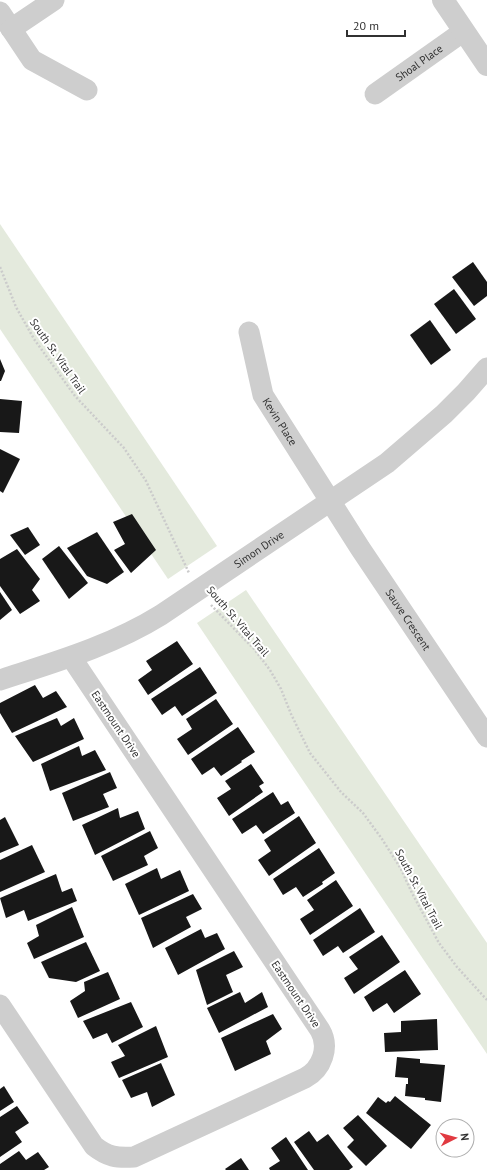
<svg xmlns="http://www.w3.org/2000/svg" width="487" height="1170" viewBox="0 0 487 1170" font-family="'PT Sans',sans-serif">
  <rect width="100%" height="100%" fill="#fff"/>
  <!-- green -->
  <g fill="#e4eadd">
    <polygon points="0,224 217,546 168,579 0,329"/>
    <polygon points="246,590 487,943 487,1054 197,623"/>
  </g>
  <!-- building -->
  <g fill="#181818">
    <polygon points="473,262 487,282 487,296 474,306 452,277"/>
    <polygon points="454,289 476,319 456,334 434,304"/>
    <polygon points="430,320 451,350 431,365 410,335"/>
    <polygon points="0,359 5,371 1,381 0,381"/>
    <polygon points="0,399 22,401 19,433 0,432"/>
    <polygon points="0,449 20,459 3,493 0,491"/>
    <polygon points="132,514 156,550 131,573 114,550 125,544 113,522"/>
    <polygon points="28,527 40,545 25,555 10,535"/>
    <polygon points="97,532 124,572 107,584 87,576 67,548"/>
    <polygon points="59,546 88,583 69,599 42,559"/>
    <polygon points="17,549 40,579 32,590 40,601 20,614 0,586 0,559"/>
    <polygon points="0,592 12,610 0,620"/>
    <polygon points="177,641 193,664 148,695 138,680 152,670 146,661"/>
    <polygon points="200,667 217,693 182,716 175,706 162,715 151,699"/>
    <polygon points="35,685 43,698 56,691 67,707 12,733 0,713 0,703"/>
    <polygon points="216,699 233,724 188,755 177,739 192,729 186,719"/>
    <polygon points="57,718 61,726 74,718 84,739 33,762 15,736"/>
    <polygon points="238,727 255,752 241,761 242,762 221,776 214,767 202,775 191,759"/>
    <polygon points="79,746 82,756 95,750 106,770 50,791 41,764"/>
    <polygon points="251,764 264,783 259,786 263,792 229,816 217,798 231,789 225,781"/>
    <polygon points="110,772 117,788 103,794 109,807 73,821 62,793"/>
    <polygon points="273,792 281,805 288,801 295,813 263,834 256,825 242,834 232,819"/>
    <polygon points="118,808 120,818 138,811 145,829 95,855 82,825"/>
    <polygon points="299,816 316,843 269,876 258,860 271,851 264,840"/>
    <polygon points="5,817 19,845 0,853 0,820"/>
    <polygon points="150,831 158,848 144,856 148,865 113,881 101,856"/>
    <polygon points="32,845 45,872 0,892 0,860"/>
    <polygon points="319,848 335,873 322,882 323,884 303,897 296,887 283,895 273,879"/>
    <polygon points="157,868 161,879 180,870 189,891 139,915 125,884"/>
    <polygon points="56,874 62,892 72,888 77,901 28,921 24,910 6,918 0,898"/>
    <polygon points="336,880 353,906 310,935 300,919 314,910 307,900"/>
    <polygon points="193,894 202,909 186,917 191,927 153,948 141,918"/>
    <polygon points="72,907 84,937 34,959 27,943 39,936 36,925"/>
    <polygon points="360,908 375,932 343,953 338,946 323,956 313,940"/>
    <polygon points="201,929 205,938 217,933 225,949 178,975 165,948"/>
    <polygon points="382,935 400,962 354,994 344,978 358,969 349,957"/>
    <polygon points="86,942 100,971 76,982 49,978 41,962"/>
    <polygon points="234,951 243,967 226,975 233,992 207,1005 196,970"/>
    <polygon points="405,970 421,994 394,1013 387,1003 373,1012 364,997"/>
    <polygon points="108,972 120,999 78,1018 70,1001 85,991 84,982"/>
    <polygon points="240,992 245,1003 262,992 268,1007 219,1033 207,1008"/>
    <polygon points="131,1002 143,1027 112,1043 107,1033 93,1039 83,1021"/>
    <polygon points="273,1014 282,1029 266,1041 271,1054 235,1071 221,1038"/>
    <polygon points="437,1019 438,1050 385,1052 384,1033 401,1032 401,1021"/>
    <polygon points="156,1026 168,1057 119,1078 111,1062 125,1056 118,1045"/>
    <polygon points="397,1057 420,1059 420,1063 445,1065 441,1102 425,1100 425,1098 405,1096 406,1084 408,1084 408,1078 395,1077"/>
    <polygon points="161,1063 175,1095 152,1107 147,1092 131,1098 122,1080"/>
    <polygon points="4,1086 14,1102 0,1111 0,1089"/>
    <polygon points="395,1096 431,1125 411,1149 366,1113 378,1097 386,1103 388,1101 390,1102"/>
    <polygon points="17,1106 29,1123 15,1132 22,1142 0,1157 0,1117"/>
    <polygon points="358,1115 387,1146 366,1166 347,1147 354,1140 343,1128"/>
    <polygon points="309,1131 317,1142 328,1134 353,1167 349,1170 314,1170 294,1142"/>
    <polygon points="286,1137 308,1170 270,1170 269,1168 280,1161 271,1148"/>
    <polygon points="19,1151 26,1160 38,1152 49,1167 44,1170 0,1170 0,1164"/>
    <polygon points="241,1158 249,1170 226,1170 225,1169"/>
  </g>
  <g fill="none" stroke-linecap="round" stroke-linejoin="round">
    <!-- path -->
    <g stroke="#cbcbcb" stroke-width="2.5" stroke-dasharray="2 2" stroke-linecap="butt">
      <polyline points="0,267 16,307 34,339 75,396 124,448 146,481 189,573"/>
      <polyline points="211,605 254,649 270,670 281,689 291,714 310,753 341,792 363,813 382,839 401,869 412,893 439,943 457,967 487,1000"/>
    </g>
    <!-- minor -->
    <g stroke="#cecece" stroke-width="21">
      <polyline points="0,12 32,60 87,90"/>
      <polyline points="11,29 54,0"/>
      <path id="s1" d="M375,94L464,31"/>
      <path id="s2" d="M249,332L263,395L360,548L487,737"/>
      <path id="s3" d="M0,680C55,662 111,646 161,615L387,463L444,414L466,392L487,368"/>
      <path d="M0,1005L94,1146C108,1157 116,1158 134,1157L305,1078C322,1069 330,1047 320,1030L71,657"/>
    </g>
    <!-- tertiary -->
    <polyline stroke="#cecece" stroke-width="22" points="443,0 487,65"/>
  </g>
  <g text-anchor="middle" stroke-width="4" stroke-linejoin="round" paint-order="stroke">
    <!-- street labels -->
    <g font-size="11" fill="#313131" stroke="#fff">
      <text dy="4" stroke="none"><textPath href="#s1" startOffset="54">Shoal Place</textPath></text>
      <text transform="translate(58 356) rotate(55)" y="4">South St. Vital Trail</text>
      <text dy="4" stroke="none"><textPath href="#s2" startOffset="96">Kevin Place</textPath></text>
      <text dy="4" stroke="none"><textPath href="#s3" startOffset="292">Simon Drive</textPath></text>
      <text dy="4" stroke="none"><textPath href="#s2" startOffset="332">Sauve Crescent</textPath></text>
      <text transform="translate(238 621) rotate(49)" y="4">South St. Vital Trail</text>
      <text transform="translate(116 724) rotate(56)" y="4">Eastmount Drive</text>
      <text transform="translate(419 889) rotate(62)" y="4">South St. Vital Trail</text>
      <text transform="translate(296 994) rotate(56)" y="4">Eastmount Drive</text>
    </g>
  </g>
  <!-- north arrow -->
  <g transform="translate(455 1138) rotate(84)"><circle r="19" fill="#ffffff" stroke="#adadad"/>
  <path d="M0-3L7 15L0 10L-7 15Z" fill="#e13a41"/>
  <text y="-6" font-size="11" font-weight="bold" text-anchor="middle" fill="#313131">N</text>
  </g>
  <!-- scale -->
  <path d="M347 30v6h58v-6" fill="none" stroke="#313131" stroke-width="2"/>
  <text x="353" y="30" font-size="12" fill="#313131" stroke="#ffffff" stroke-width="3" paint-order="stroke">20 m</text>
</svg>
